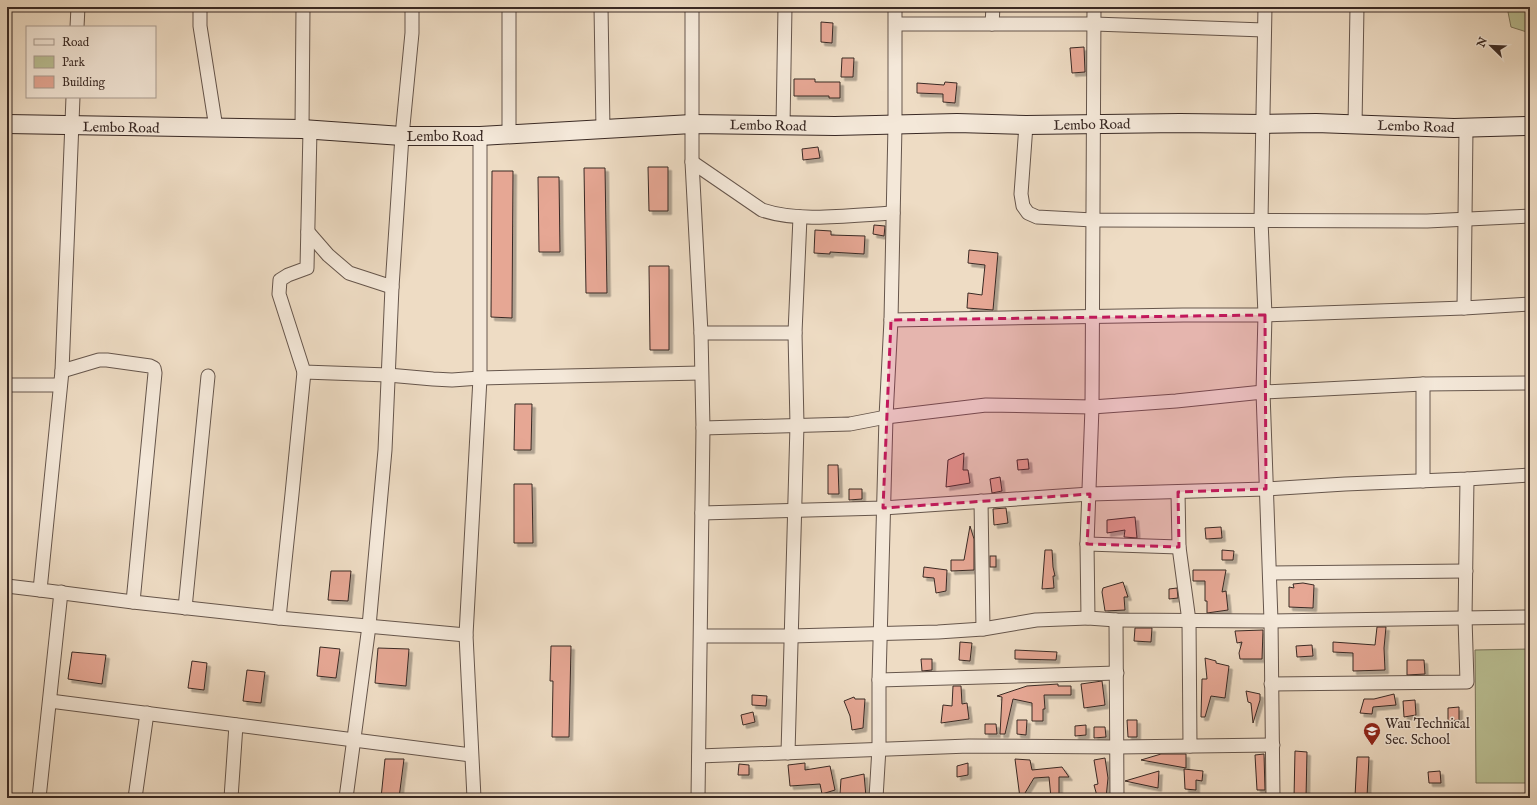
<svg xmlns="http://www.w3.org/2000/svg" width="1537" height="805" viewBox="0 0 1537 805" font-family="'IM FELL English',serif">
  <defs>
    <filter id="shadow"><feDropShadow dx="3.5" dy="3.5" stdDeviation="0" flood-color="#0004"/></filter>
  </defs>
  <rect width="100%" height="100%" fill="#eedcc4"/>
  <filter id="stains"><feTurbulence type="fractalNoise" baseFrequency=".005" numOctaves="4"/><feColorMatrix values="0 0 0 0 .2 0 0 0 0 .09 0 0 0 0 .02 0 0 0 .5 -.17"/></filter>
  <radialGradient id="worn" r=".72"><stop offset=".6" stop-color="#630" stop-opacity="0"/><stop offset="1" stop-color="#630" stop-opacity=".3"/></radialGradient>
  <!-- green -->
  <g fill="#bac094" stroke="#7a745c">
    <polygon points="1507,7 1530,7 1530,33 1511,27"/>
    <polygon points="1530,649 1530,783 1476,783 1475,650"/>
  </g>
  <!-- building -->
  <g fill="#e6a794" stroke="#392924" filter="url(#shadow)">
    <polygon points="821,22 833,23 832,43 821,42"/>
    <polygon points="1084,47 1085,72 1072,73 1070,48"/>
    <polygon points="842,58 854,58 853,77 841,77"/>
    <polygon points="794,79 815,79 815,82 840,82 840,98 829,98 829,96 794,96"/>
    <polygon points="945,82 957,83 955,103 943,102 943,94 917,93 917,83 944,85"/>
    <polygon points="818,147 820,158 803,160 802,149"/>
    <polygon points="648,167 668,167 668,211 649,211"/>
    <polygon points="584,168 605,168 607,293 586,293"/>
    <polygon points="492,171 513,171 512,318 491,317"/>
    <polygon points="538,177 559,177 560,252 539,252"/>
    <polygon points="874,225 885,226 884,236 873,234"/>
    <polygon points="815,230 831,231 831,235 865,236 864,254 830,252 830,254 814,253"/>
    <polygon points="969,250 998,253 993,310 967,308 968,293 982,295 985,265 968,263"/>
    <polygon points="649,266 669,266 669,350 650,350"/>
    <polygon points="515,404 532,404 531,450 514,450"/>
    <polygon points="964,453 963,470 968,470 970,483 946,487 948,460"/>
    <polygon points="1028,459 1029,469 1018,470 1017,460"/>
    <polygon points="828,465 838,465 839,494 828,494"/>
    <polygon points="1000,477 1002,491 992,493 990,479"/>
    <polygon points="514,484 532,484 533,543 514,543"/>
    <polygon points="849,489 862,489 862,499 849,500"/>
    <polygon points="1006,508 1008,523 994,525 993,509"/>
    <polygon points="1135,517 1137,538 1124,537 1125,530 1107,533 1107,520"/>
    <polygon points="970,526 974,539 974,570 951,571 951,560 964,560"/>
    <polygon points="1221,527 1222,538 1206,539 1205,528"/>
    <polygon points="1045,550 1052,550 1053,567 1055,576 1053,576 1054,588 1042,589"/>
    <polygon points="1222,550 1234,551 1233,560 1222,560"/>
    <rect x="990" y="556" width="6" height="11"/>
    <polygon points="924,567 947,570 946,591 936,593 934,578 923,577"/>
    <polygon points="1193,570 1226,570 1222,592 1226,591 1228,610 1207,613 1207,601 1205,601 1205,581 1193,581"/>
    <polygon points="331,571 351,571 348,601 328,600"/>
    <polygon points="1123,582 1128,597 1124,597 1125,610 1105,611 1102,592 1103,588"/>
    <polygon points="1303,583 1314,585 1313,608 1289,607 1289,587 1294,588 1293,584"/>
    <polygon points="1177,588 1178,598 1169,599 1169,589"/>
    <polygon points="1377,627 1386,627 1384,648 1385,670 1353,671 1353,653 1333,652 1333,642 1375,645"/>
    <polygon points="1135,628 1152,628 1151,642 1134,641"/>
    <polygon points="1263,630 1262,659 1240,659 1239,653 1242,642 1237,643 1235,631"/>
    <polygon points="960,642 972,643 970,661 959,660"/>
    <polygon points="1312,645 1313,656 1297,657 1296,646"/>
    <polygon points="551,646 571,646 569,737 552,737 553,681 550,681"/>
    <polygon points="320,647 340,649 336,678 317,676"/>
    <polygon points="378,648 409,649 406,686 375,683"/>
    <polygon points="1015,650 1057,652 1056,660 1015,659"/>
    <polygon points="72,652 106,655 102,684 68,679"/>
    <polygon points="1205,658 1216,661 1216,663 1229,666 1225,698 1211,696 1205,717 1201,717 1202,679 1207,679"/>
    <polygon points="921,659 932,659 932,670 922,671"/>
    <polygon points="1407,660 1424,660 1425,674 1407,675"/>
    <polygon points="192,661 207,663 204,690 188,688"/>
    <polygon points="247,670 265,672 261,703 243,701"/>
    <polygon points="1102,681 1105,705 1084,708 1081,684"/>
    <polygon points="1058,684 1058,686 1071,686 1071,695 1044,695 1045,709 1043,709 1043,721 1032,721 1032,703 1013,699 1005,734 1000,734 1002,697 997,696 1027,686"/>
    <polygon points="953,686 961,686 962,704 967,703 969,719 941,723 943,705 952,706"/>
    <polygon points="1246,691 1260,694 1260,700 1253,723 1251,703 1248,702"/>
    <polygon points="1394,694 1396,705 1373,707 1372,714 1360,713 1364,699 1374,699"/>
    <polygon points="752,695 767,696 766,706 752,705"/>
    <polygon points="854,697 855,699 865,699 863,728 852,730 850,716 844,701"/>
    <polygon points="1415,700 1416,715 1404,717 1403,701"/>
    <polygon points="1459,707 1459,720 1448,721 1448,708"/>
    <polygon points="753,712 755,722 743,725 741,715"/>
    <polygon points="1017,720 1027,720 1026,735 1017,734"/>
    <polygon points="1127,720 1137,720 1137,737 1128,737"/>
    <polygon points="985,724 996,724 997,734 985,734"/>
    <polygon points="1086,725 1086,735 1075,736 1075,726"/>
    <polygon points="1094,727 1105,727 1106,737 1094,738"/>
    <polygon points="1295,751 1307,752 1306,798 1294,798"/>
    <polygon points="1161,754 1186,754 1186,768 1141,760"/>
    <polygon points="1264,754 1265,790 1257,790 1255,755"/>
    <polygon points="1357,757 1369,757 1367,797 1355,797"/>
    <polygon points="1105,758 1108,778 1106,798 1100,798 1097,796 1094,785 1098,784 1094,760"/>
    <polygon points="385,759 404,759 399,798 381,798"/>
    <polygon points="1015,759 1030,760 1032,770 1062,767 1069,777 1059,777 1059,798 1051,798 1049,777 1034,778 1022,798 1020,798"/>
    <polygon points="805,763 805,770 830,766 835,790 822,794 820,784 790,786 788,765"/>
    <polygon points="968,763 968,775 957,777 957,766"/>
    <polygon points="739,764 749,765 749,775 738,775"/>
    <polygon points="1184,769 1203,771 1202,781 1196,780 1196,790 1185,789"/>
    <polygon points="1159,771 1158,788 1125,781"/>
    <polygon points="1440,771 1441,783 1429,783 1428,772"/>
    <polygon points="864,774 866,797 840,794 841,779"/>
  </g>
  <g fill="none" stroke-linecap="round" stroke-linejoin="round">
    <defs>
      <g id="street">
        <polyline points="200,7 200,26 216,128"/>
        <polyline points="601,7 603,130"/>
        <polyline points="692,7 692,162 701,333 703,428 698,798"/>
        <polyline points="1094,7 1092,407 1087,544 1088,618 1116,620 1271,621 1530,617"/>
        <polyline points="1265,7 1261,220 1265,315 1263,392 1271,621 1273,798"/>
        <polyline points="896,24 1094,24 1264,30"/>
        <polyline points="992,24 993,7"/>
        <polyline points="77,27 78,7"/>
        <polyline points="73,97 62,371 40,590 133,602 279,618 466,635"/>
        <polyline points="1026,125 1021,194 1023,206 1028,213 1037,217 1093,220 1427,221 1530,216"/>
        <polyline points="1355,125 1357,7"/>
        <polyline points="783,126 785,7"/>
        <polyline points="302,129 303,7"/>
        <polyline points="310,130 307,268 288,275 280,280 279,294 304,372 388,375 433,379 452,380 480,378 701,373"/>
        <polyline points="509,135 509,7"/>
        <path d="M692,162L762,210C801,223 851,215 893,213"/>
        <polyline points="308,232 328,255 349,273 392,287"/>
        <polyline points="1464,308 1466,128"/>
        <polyline points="891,320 1183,315 1265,315 1464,308 1530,304"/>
        <polyline points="701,333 795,333"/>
        <polyline points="62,371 99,360 107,360 150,366 154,368 155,373 133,602"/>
        <polyline points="7,385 60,385"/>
        <polyline points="703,428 850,424 886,417 986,405 1092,407 1176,401 1263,392 1423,384 1530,383"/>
        <polyline points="1423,481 1423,384"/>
        <polyline points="1178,492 1179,547 1189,621 1190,746"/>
        <polyline points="981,501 983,629"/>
        <polyline points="702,513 883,508 1090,494 1266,489 1345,484 1467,479 1530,475"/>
        <polyline points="1087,544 1179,547"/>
        <polyline points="1270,573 1466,571"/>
        <polyline points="7,586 40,590"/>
        <polyline points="185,608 208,376"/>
        <polyline points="279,618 292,494 304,372"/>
        <polyline points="1116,620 1117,798"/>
        <polyline points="701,636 791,636 938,632 983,629 1036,620 1088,618"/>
        <polyline points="879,680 1117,673"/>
        <polyline points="1271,684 1467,682 1465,618 1467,479"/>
        <polyline points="50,701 471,755"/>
        <polyline points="788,753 797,425 795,333 800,217"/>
        <polyline points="699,756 969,746 1117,747 1273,745"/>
        <polyline points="39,798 61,592"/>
        <polyline points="135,798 147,713"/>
        <polyline points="231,798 236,725"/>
        <polyline points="346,798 369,626 385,450 392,287 402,136 412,33 412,7"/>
        <polyline points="474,798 466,635 480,378 480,136"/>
        <polyline points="876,798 879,748 879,680 886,417 891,320 895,125 895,7"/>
      </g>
      <polyline id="secondary" points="7,124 302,129 402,136 480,136 692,124 835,126 957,123 1026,125 1180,123 1263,124 1316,123 1454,128 1530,126"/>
    </defs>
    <!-- street casing -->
    <use href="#street" stroke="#66564c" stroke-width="15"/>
    <!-- secondary casing -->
    <use href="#secondary" stroke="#392924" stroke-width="20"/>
    <!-- street -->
    <use href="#street" stroke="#f4e8d9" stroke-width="13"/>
    <!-- secondary -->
    <use href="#secondary" stroke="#f4e8d9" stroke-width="18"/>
  </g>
  <!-- marked area -->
  <path fill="#c2185b" fill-opacity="0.2" stroke="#c2185b" stroke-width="3" stroke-dasharray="8 5" stroke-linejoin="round" d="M1265,315L1266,489L1178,492L1179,547L1087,544L1090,494L883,508L891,320Z"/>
  <!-- icons -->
  <defs>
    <symbol id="school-pin" viewBox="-11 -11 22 30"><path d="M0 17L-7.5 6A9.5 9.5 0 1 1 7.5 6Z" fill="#8f2418" stroke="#f4e8d9"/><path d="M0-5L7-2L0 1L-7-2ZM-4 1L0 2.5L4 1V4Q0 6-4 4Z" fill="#fff"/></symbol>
  </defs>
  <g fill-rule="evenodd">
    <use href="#school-pin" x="1362" y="721" width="20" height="27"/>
  </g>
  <g text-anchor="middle" stroke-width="3" stroke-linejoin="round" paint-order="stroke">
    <!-- street labels -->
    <g font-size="14" fill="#392924" stroke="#f4e8d9">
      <text transform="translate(1092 124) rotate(-1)" y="5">Lembo Road</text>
      <text transform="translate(768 125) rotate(1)" y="5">Lembo Road</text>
      <text transform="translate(1416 126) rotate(2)" y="5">Lembo Road</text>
      <text transform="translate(121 127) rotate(1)" y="5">Lembo Road</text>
      <text x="445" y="141">Lembo Road</text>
    </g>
    <!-- poi labels -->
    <g font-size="14" fill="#392924" stroke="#f4e8d9" text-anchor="start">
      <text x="1385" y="728">Wau Technical<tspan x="1385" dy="16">Sec. School</tspan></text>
    </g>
  </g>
  <!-- margin -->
  <rect width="1537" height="805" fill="none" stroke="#eedcc4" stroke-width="24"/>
  <rect x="8" y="8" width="1521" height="789" fill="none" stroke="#392924" stroke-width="2"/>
  <rect x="12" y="12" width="1513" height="781" fill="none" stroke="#392924"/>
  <!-- legend -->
  <rect x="26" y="26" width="130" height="72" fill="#f4e8d9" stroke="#a99c91"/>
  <rect x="34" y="39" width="20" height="6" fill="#f4e8d9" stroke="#a99c91"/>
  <text x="62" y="46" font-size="12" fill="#392924">Road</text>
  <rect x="34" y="56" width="20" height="12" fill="#bac094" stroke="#a99c91"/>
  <text x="62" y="66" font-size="12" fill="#392924">Park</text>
  <rect x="34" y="76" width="20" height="12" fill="#e6a794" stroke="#a99c91"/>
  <text x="62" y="86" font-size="12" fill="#392924">Building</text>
  <!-- north arrow -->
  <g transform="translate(1491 46) rotate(293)" stroke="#f4e8d9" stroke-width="3" paint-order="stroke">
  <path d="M0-3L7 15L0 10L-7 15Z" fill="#392924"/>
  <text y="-6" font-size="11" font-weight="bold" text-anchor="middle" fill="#392924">N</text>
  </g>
  <rect width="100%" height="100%" filter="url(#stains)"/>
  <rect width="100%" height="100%" fill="url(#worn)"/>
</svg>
